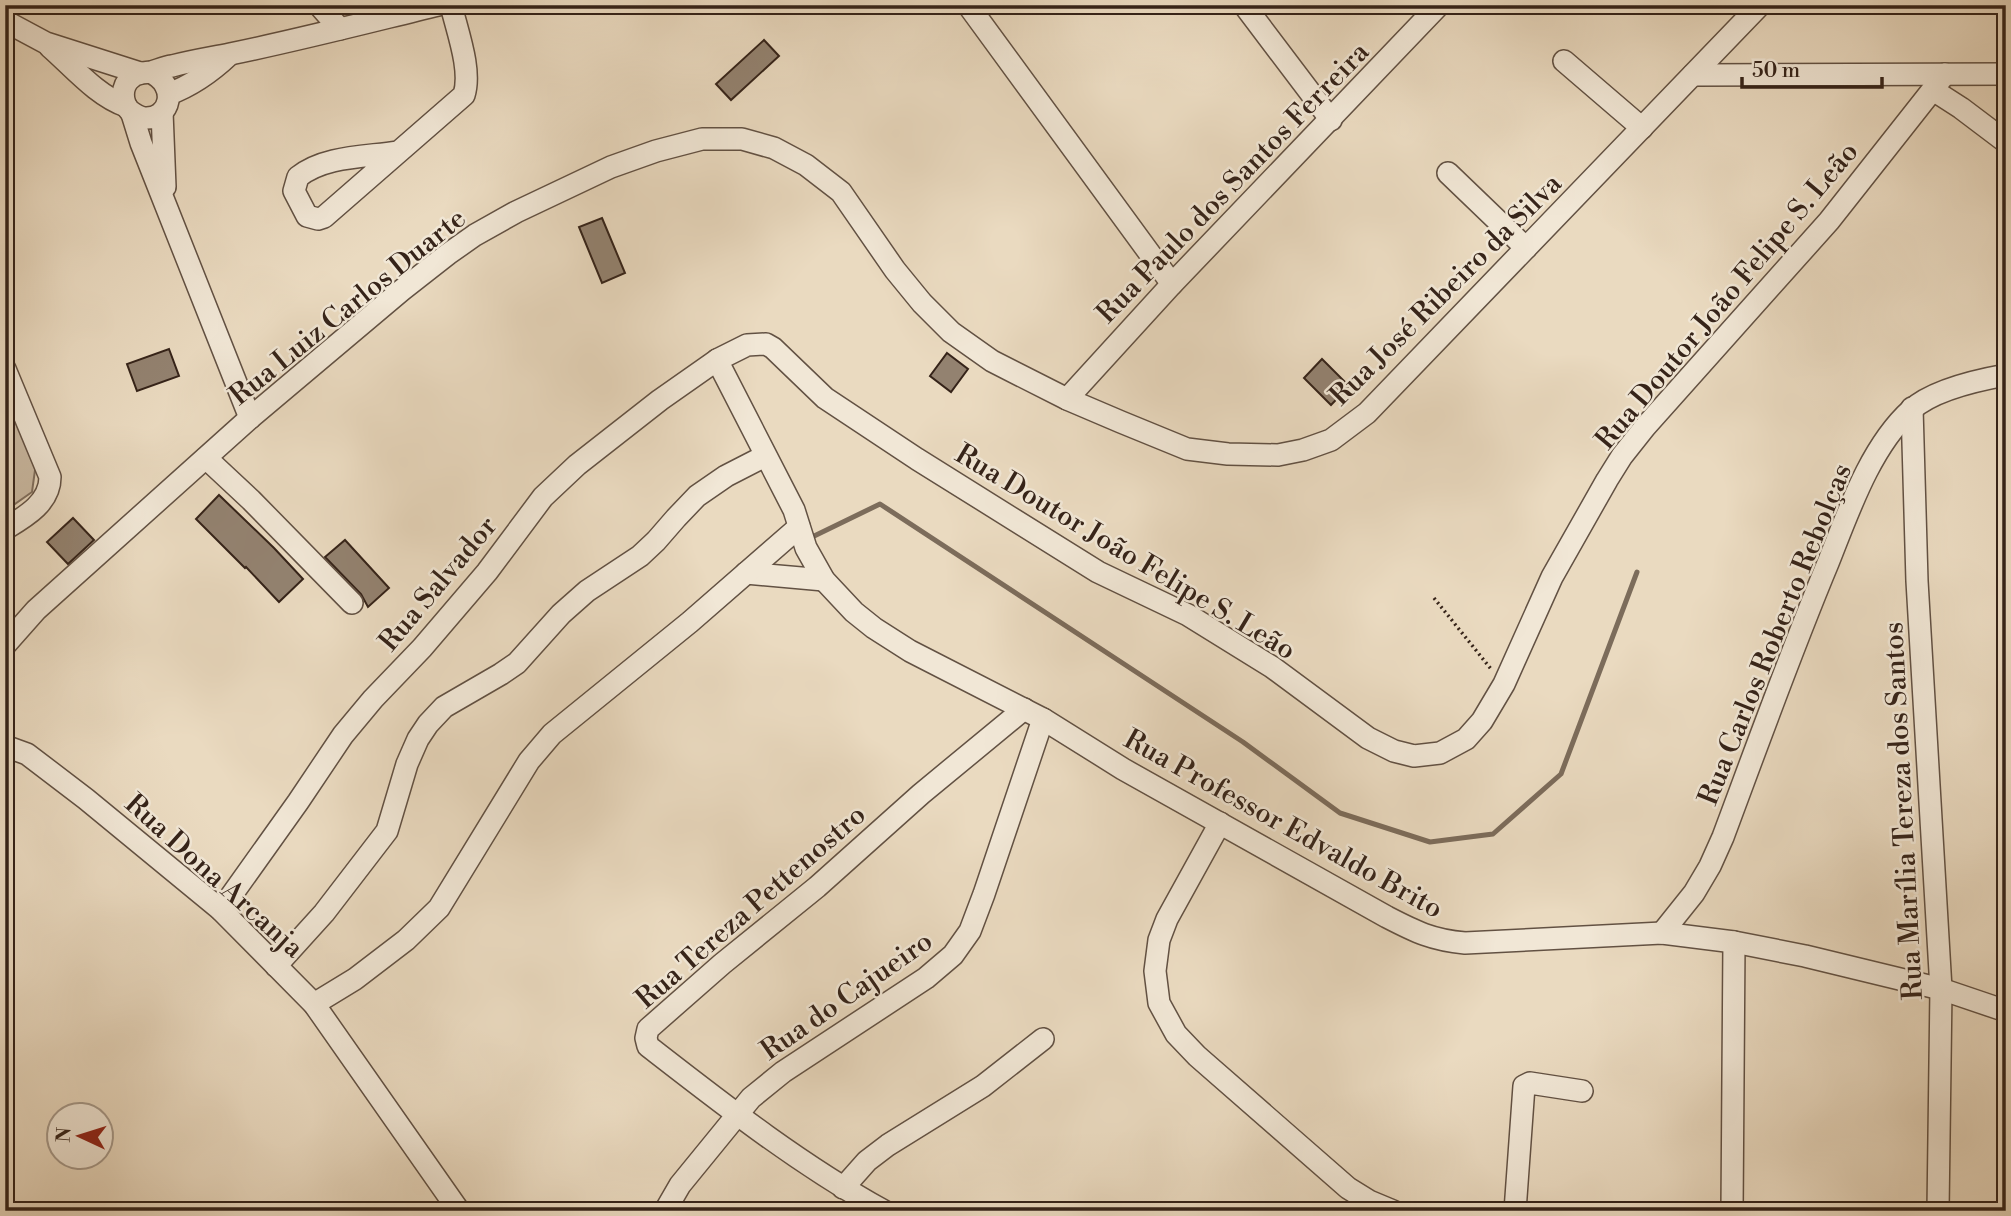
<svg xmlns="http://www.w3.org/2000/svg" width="2011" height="1216" viewBox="0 0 2011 1216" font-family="'Libre Bodoni',serif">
  <rect width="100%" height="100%" fill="#eadac0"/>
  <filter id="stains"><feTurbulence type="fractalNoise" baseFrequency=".00286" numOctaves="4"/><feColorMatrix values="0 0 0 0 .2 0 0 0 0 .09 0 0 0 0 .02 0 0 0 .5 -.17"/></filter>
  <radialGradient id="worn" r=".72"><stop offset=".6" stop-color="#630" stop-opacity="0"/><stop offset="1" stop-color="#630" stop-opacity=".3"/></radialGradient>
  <!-- green -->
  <polygon fill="#cbbba4" stroke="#806f5e" stroke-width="2" points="5,386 36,463 32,492 5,511"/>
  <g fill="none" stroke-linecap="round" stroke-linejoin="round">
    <!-- stream -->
    <polyline stroke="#7c6c5b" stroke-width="5" points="808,539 880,504 1243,742 1340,813 1430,842 1493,834 1561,774 1637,572"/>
  </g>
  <!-- building -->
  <g fill="#938270" stroke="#352319" stroke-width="2">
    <polygon points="764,40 779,56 731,100 716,84"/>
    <polygon points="602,218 625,273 602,283 579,227"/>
    <polygon points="169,349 179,376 137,391 127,364"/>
    <polygon points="947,353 968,369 951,392 930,376"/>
    <polygon points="1322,359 1349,386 1331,405 1304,378"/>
    <polygon points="219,495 274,548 303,579 279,602 246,567 245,568 196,519"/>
    <polygon points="73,518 94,540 68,564 47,542"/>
    <polygon points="345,540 389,588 368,607 361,594 325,557"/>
  </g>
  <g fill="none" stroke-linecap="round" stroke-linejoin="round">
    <defs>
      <g id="minor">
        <polyline points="319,5 340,29"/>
        <polyline points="968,5 1172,284"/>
        <polyline points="1244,5 1331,120"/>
        <polyline points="5,21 46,43 140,73"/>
        <path d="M50,47C73,67 97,96 126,106"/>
        <polyline points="1564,61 1642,128"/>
        <path d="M150,72C179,85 171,120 144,118C139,117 134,114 130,111C121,102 121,86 131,78C137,72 144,73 151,72C158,70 165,67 172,66C191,61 210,58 230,54C299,40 368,22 438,5"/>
        <polyline points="1693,75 2006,74"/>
        <polyline points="1933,90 1961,108 2006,142"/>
        <path d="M169,94C193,85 211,72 229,55"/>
        <polyline points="162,112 165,187"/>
        <polyline points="132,114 141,143 250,418"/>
        <path d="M397,152C365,157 324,156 298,177L294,191L307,216L318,219L324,217L464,95C472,70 457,31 451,5"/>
        <polyline points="1448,173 1526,248"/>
        <path d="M717,360L794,510L806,548L824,580L854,612L874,628L910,651L1043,719L1123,769L1387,917C1416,932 1432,940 1465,943L1662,933L1734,942L1805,956L1941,989L2006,1011"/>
        <path d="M5,369L50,477C50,503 25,517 5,529"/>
        <polyline points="1067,399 1172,284 1439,5"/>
        <polyline points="1912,408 1917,581 1941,989 1938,1211"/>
        <polyline points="206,458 251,500 352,603"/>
        <polyline points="746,573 824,580"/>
        <polyline points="5,645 36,610 250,418 402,290 448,254 475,235 516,212 611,167 656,151 702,139 742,139 774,148 806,165 841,192 895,270 922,303 951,332 992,361 1067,399 1121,422 1187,449 1228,454 1278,455 1303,450 1331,440 1367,413 1760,5"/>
        <polyline points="5,746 27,754 86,799 221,910 314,1004 459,1211"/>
        <polyline points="1220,823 1167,919 1159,940 1155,971 1159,1003 1176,1034 1197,1056 1348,1188 1369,1201 1393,1211"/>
        <polyline points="221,910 298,802 343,735 373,699 422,648 487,572 543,497 577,465 660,400 717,360 747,345 766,344 773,348 825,398 917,459 1098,572 1188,615 1272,667 1368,738 1394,751 1414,756 1440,753 1466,739 1482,721 1504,684 1552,577 1607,480 1622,456 1645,427 1829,221 1945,74"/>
        <path d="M1662,933L1694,893L1710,866L1723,837C1757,746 1790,654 1828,563C1848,513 1870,447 1911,410C1933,390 1978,380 2006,375"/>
        <polyline points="276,966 324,913 387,831 407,764 418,739 428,724 444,707 501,674 517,663 561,614 587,591 640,556 656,541 676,518 697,496 726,476 765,456"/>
        <polyline points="314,1004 355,979 406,940 439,908 529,761 552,734 690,622 799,527"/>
        <polyline points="843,1188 867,1161 888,1145 983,1086 1043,1039"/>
        <polyline points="665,1211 680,1185 751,1098 783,1072 926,978 953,955 970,931 984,894 1043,719"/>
        <path d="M884,1211C799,1164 724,1105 648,1046L646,1038L648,1029L722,964L817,887L921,794L1024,709"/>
        <polyline points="1515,1211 1524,1086 1530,1083 1582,1091"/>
        <polyline points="1732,1211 1734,942"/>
      </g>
    </defs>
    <!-- minor casing -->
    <use href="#minor" stroke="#625143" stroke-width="24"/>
    <!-- path -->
    <polyline stroke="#352319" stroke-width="3.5" stroke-dasharray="2 3.5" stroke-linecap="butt" points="1434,598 1491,669"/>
    <!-- minor -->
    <use href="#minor" stroke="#f1e7d6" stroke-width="21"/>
  </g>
  <g text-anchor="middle" stroke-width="5" stroke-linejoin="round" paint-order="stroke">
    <!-- street labels -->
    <g font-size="28" fill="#352319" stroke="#f1e7d6">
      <text transform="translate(1232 182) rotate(-46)" y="10">Rua Paulo dos Santos Ferreira</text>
      <text transform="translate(1445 289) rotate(-45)" y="10">Rua José Ribeiro da Silva</text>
      <text transform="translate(1726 295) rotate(-50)" y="10">Rua Doutor João Felipe S. Leão</text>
      <text transform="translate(347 306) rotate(-39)" y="10">Rua Luiz Carlos Duarte</text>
      <text transform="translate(1126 551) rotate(31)" y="10">Rua Doutor João Felipe S. Leão</text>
      <text transform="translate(437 583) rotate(-50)" y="10">Rua Salvador</text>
      <text transform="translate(1774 634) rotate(-68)" y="10">Rua Carlos Roberto Rebolças</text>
      <text transform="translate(1902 811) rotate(-93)" y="10">Rua Marília Tereza dos Santos</text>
      <text transform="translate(1284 823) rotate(29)" y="10">Rua Professor Edvaldo Brito</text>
      <text transform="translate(215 875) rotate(42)" y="10">Rua Dona Arcanja</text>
      <text transform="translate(750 906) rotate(-41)" y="10">Rua Tereza Pettenostro</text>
      <text transform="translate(846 995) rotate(-35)" y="10">Rua do Cajueiro</text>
    </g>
  </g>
  <!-- margin -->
  <rect width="2011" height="1216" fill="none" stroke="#eadac0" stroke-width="28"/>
  <rect x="7" y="7" width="1997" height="1202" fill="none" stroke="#352319" stroke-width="3.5"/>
  <rect x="14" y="14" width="1983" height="1188" fill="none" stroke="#352319" stroke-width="2"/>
  <!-- north arrow -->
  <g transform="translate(80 1136) rotate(274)"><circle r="33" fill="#f1e7d6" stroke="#a6998a" stroke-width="2"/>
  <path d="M0-5L12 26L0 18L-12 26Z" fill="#8f2418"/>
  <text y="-10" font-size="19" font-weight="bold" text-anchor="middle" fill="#352319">N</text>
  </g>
  <!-- scale -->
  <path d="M1742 77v10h140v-10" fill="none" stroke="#352319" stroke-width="3.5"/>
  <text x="1752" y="77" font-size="21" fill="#352319" stroke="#f1e7d6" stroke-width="5" paint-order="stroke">50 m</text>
  <rect width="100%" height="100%" filter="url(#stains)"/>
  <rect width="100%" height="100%" fill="url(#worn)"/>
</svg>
